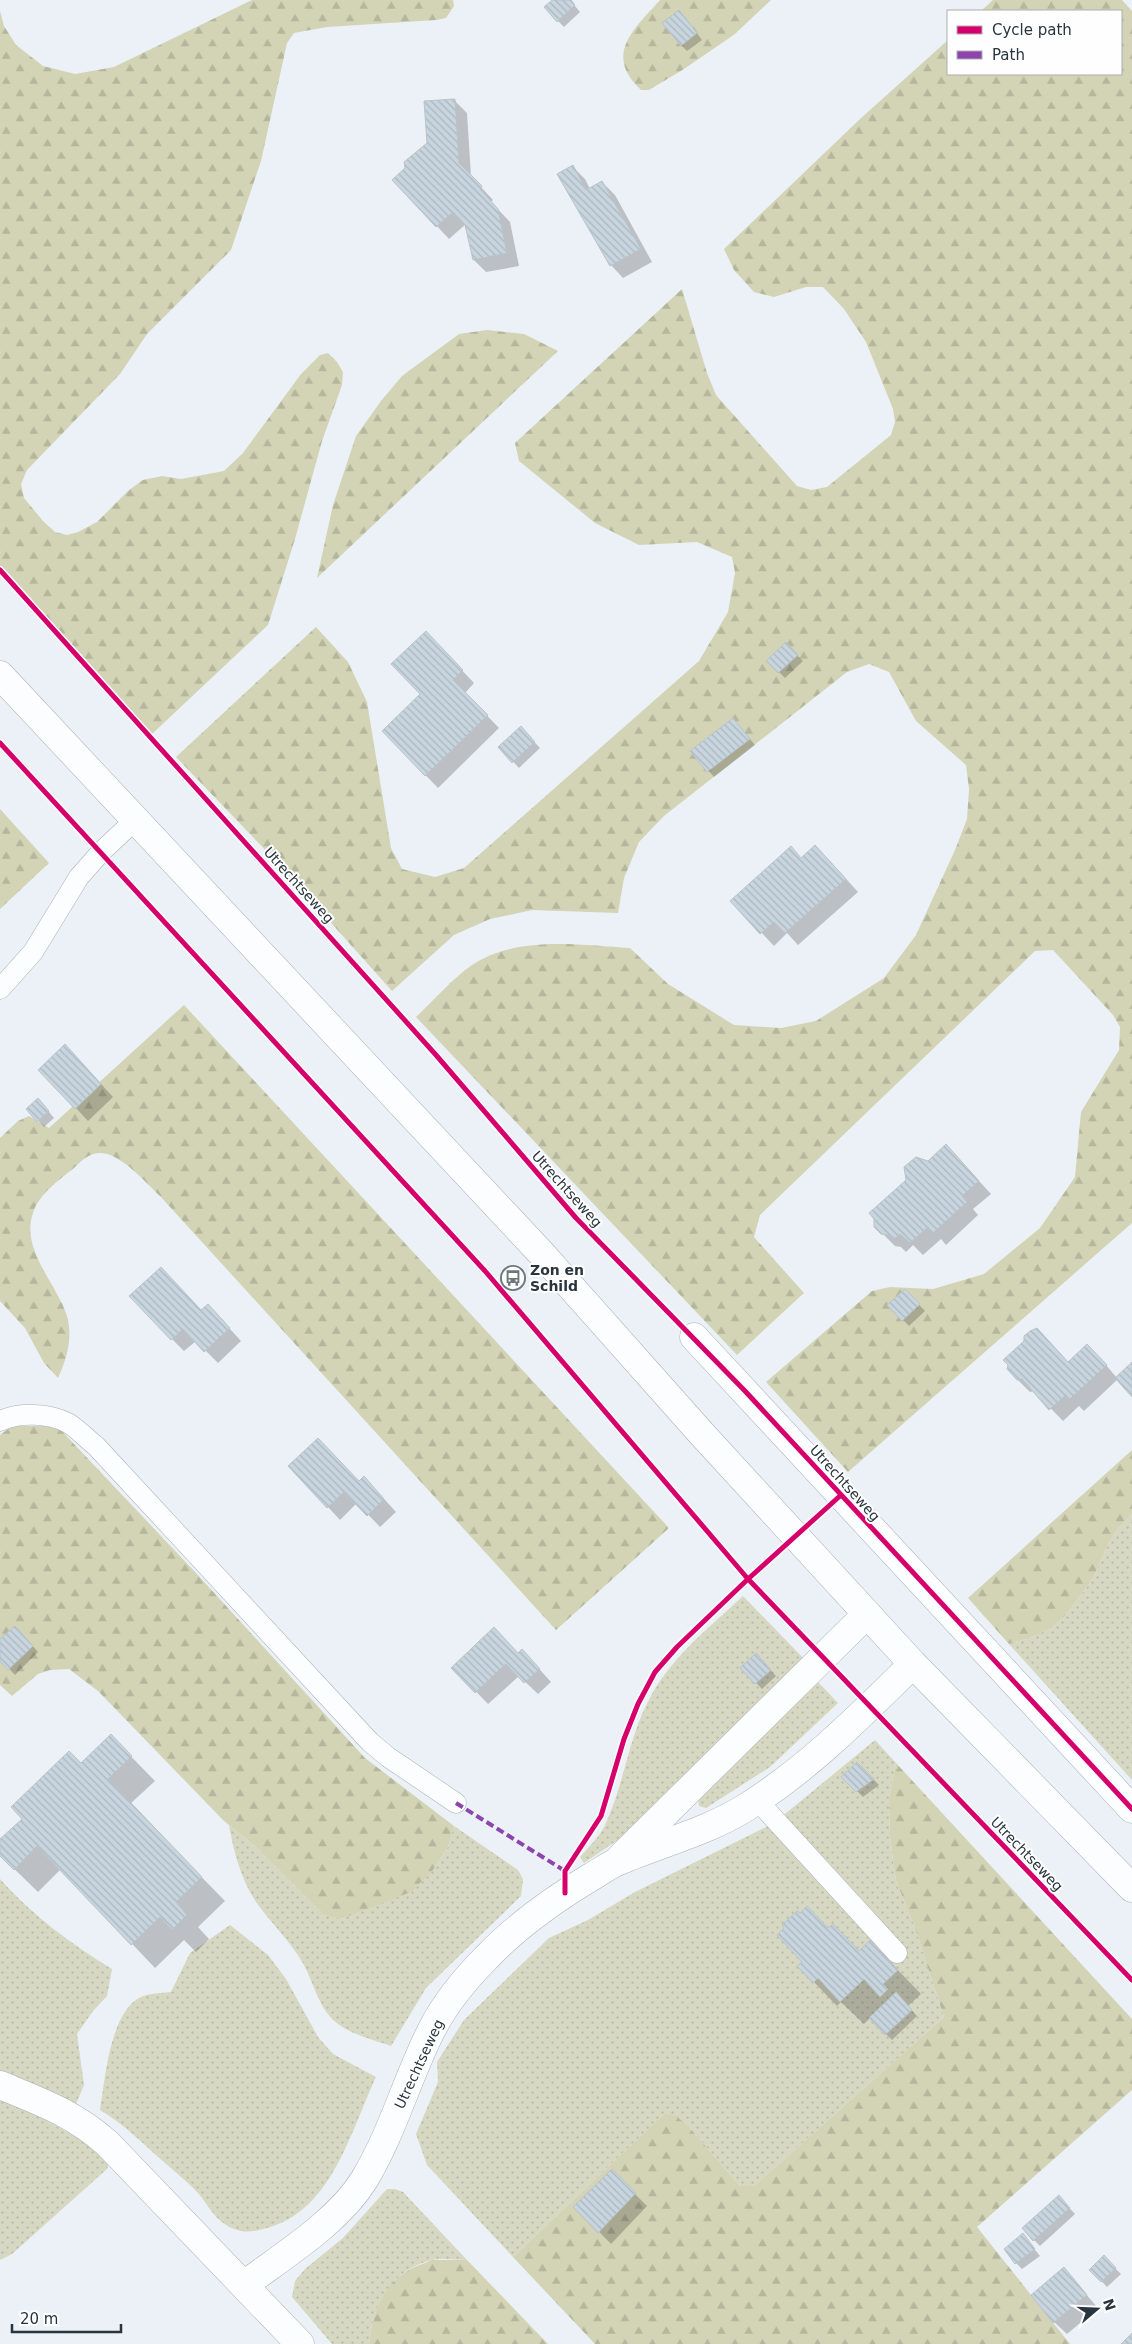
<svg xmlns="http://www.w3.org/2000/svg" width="1132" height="2344" viewBox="0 0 1132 2344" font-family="'DejaVu Sans',sans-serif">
  <defs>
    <pattern id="grass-dots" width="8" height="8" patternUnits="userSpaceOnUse" patternTransform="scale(1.25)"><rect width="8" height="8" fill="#d6d8c2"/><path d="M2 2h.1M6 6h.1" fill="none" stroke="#b8baa8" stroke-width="1.8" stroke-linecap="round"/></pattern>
    <pattern id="forest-firs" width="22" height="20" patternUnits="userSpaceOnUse" patternTransform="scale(1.25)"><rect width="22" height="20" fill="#d3d4b5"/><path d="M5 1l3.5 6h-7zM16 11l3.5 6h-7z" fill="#b5b79d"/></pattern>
    <pattern id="building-back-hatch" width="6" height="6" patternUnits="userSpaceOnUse" patternTransform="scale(1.25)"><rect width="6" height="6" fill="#c7d5df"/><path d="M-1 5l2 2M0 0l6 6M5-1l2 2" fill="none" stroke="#abb7c0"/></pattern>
  </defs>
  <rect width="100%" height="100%" fill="#ebf1f6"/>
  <!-- grass -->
  <g fill="url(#grass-dots)">
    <path d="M1132,1514V1780L1009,1644C1048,1632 1056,1629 1081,1595C1086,1588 1092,1580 1096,1572C1108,1545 1110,1535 1132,1514Z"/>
    <path d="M743,1596L805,1660L628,1833L584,1863L580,1857C589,1847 601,1835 606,1823C625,1781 629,1734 652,1694C674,1655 711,1626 743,1596Z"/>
    <polygon points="818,1682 838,1703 770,1767 706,1808 699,1806 698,1798"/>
    <polygon points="875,1740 896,1763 889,1798 890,1837 896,1881 914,1925 944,2017 754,2186 740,2186 690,2128 664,2114 513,2257 427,2165 416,2134 438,2082 437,2062 464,2020 549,1938 588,1920 635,1892 774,1823"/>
    <path d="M229,1825L255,1846L324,1915L342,1919L433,1870L448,1847L454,1826L518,1870L523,1879L521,1896L426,1988L391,2046C372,2039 347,2034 332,2019C318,2004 313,1982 304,1965C292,1944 276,1928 262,1910C243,1887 234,1854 229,1825Z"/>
    <path d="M0,1879C32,1915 71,1944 112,1969L107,1996L93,2011L77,2034L84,2085L76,2104L0,2071Z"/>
    <path d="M230,1925L268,1955L286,1979L318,2037L333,2054L376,2077C351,2130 332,2211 267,2228C249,2233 238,2234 222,2222C212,2215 206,2202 198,2193C188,2182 175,2172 164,2162C143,2144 124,2124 100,2110C105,2080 110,2011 141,1997C149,1993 162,1993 171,1992L190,1953Z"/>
    <polygon points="0,2094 97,2149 110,2159 107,2169 12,2254 0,2260"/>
    <path d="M387,2189H395L403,2192L467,2260C456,2260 442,2258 432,2260C390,2270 373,2305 369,2344H332L292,2297L295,2281L305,2269L343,2238Z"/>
  </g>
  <!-- forest -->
  <g fill="url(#forest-firs)">
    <polygon points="252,0 453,0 454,6 446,18 436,20 327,27 294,33 287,43 261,161 231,250 147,334 120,374 27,470 21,484 24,498 43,521 55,532 67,535 78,532 97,522 129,490 143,480 162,476 181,479 224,471 243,453 301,374 320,355 328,353 337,362 343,372 342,385 322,441 295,539 268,625 152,734 0,572 0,11 4,26 16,45 43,66 75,74 114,67"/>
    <path d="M660,0H771L735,34L684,69L649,90H641C603,55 634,29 660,0Z"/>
    <path d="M993,0H1122L1132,11V1223L848,1472L766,1382L872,1291L890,1287L933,1289L984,1274L1040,1228L1075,1177L1081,1112L1119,1050L1120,1027L1113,1015L1053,950L1035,951L760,1215L754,1237L804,1293L737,1355L416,1017C434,1000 452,979 472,965C517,935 580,945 630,948L668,984L734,1025L781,1028L816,1021L884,978L916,935L955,850L967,819L969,789L966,765L916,721L889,672L869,664L847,672L664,816L639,842L624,878L618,913L532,910L490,919L454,935L392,991L273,858L176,757L316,627L348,662L367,702L391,848L402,869L435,877L464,868L699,661L728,612L735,573L732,557L697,542L639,545L595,523L519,461L515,443L682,289L707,373L716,395L797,486L811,490L827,487L891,435L895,422L893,409L866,342L844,309L823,287H806L774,297L754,292L734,270L724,249L860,119L948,40V74H1121V11H981Z"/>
    <polygon points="487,330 524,334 558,351 317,578 333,505 356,436 381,401 402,376 459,334"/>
    <polygon points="0,809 49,863 0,909"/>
    <path d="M184,1005L669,1528L556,1630L160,1196C146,1183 120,1152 99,1153C89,1153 80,1162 74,1168C59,1180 39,1194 33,1213C20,1249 57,1284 67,1316C73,1338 67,1358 58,1378L44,1363L25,1328L0,1301V1138L18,1121L29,1116L49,1128Z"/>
    <polygon points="12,1426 57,1426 195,1572 365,1758 454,1826 448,1847 433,1870 411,1892 341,1919 324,1915 255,1846 224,1821 98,1691 69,1669 50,1670 38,1674 12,1696 0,1685 0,1435"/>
    <path d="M1132,1450V1514C1110,1535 1108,1545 1096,1572C1092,1580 1086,1588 1081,1595C1056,1629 1049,1632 1009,1644L968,1598Z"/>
    <polygon points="896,1763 1132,2019 1132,2090 977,2227 1070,2344 595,2344 513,2257 664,2114 675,2115 690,2128 740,2186 754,2186 944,2017 914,1925 896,1881 890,1837 889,1798"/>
    <path d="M432,2260H467L548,2344H369C372,2318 380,2289 404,2273C412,2267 423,2264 432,2260Z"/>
  </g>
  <!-- shadow -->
  <g fill="#0003">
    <polygon points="553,0 570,0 580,12 564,27 558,21"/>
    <polygon points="685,17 702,40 687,51 681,45"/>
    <polygon points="454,100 467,113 471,176 493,200 491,202 510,222 519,266 486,272 474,260 466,224 449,239 394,180 428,144"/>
    <polygon points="573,167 585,179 590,189 602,182 615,195 652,262 623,278 611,265"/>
    <polygon points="786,644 803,661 785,678 768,661"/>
    <polygon points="438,645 474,683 465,693 499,728 438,788 383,731 422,694"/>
    <polygon points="733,719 755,745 714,777 692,752"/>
    <polygon points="521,728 540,748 519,768 500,747"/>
    <polygon points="802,859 828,859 858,892 798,945 787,933 774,946 732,901"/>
    <polygon points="78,1059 113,1097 88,1121 76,1108"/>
    <polygon points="44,1106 54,1118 44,1127 28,1109"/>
    <polygon points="958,1158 991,1194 973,1209 978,1215 946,1245 941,1239 923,1255 913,1245 906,1252 901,1247 895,1246 875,1226 908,1181 928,1162"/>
    <polygon points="905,1290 925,1311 909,1326 889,1305"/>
    <polygon points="201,1312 220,1318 241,1341 218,1363 196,1341 184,1351 172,1339"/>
    <polygon points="1100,1358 1117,1378 1132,1364 1132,1395 1118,1379 1084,1411 1079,1406 1063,1421 1034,1391 1030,1392 1017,1379 1068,1363"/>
    <polygon points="290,1466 359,1482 376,1490 396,1512 380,1527 357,1503 340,1520"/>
    <polygon points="21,1633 38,1652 15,1675 0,1659 0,1641"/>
    <polygon points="519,1655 534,1663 551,1682 538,1694 519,1676 488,1704 453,1668"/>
    <polygon points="762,1661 776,1676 762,1689 742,1668"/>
    <polygon points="111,1736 155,1781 130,1804 225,1901 198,1927 209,1939 196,1952 184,1940 155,1968 61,1869 38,1892 0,1855 0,1841"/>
    <polygon points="857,1763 879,1785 863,1797 843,1777"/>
    <polygon points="829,1929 859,1952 893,1965 921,1994 908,2006 917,2016 892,2040 870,2018 864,2024 841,2002 837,2006 814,1982"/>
    <polygon points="612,2171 647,2206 611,2244 575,2207"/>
    <polygon points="1064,2202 1075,2214 1040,2246 1034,2240"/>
    <polygon points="1028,2241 1040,2256 1022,2269 1016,2263"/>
    <polygon points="1104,2257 1121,2274 1107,2287 1091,2270"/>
    <polygon points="1064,2269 1098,2308 1067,2334 1054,2322"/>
  </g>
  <!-- building -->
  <g fill="url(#building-back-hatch)" stroke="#bbc3c9">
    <polygon points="552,0 571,0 575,5 557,22 544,7"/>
    <polygon points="679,10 697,33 681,46 662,23"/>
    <polygon points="455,99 459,163 482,186 480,189 498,209 507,253 473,260 465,225 453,212 436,227 392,180 405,168 404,162 427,143 424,101"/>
    <polygon points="573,165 586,190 602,181 641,249 610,266 557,174"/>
    <polygon points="426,631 463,670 453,680 488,715 425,776 382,731 420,694 391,664"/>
    <polygon points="786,642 798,655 778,673 766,661"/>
    <polygon points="733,718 750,739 707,772 690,751"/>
    <polygon points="521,726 535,742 512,763 498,747"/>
    <polygon points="815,845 846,879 785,933 774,922 760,934 730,901 791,846 801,858"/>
    <polygon points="65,1044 101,1084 75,1109 38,1070"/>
    <polygon points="38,1098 49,1111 37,1122 26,1109"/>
    <polygon points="946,1144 979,1181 962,1196 967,1202 933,1233 928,1227 910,1243 900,1234 893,1240 888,1235 881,1234 874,1227 874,1219 869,1213 906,1180 904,1167 916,1157 928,1161"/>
    <polygon points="161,1267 201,1310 208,1304 230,1328 204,1352 183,1329 171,1340 129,1296"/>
    <polygon points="905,1289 920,1304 902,1321 887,1305"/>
    <polygon points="1037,1328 1068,1362 1087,1344 1107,1365 1070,1399 1066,1395 1049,1410 1022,1379 1017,1380 1007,1369 1008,1365 1003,1360 1024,1341 1024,1336 1030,1331"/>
    <polygon points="1132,1362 1132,1397 1115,1378"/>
    <polygon points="318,1438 359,1481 364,1476 384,1499 367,1516 344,1492 327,1508 288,1466"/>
    <polygon points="15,1626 33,1646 8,1670 0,1661 0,1639"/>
    <polygon points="494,1627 518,1653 522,1649 540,1669 524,1683 506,1664 475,1693 451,1668"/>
    <polygon points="756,1653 771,1670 755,1684 740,1668"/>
    <polygon points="111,1734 132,1756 108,1779 202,1877 176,1902 187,1915 172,1930 160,1917 131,1945 37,1846 14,1870 0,1856 0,1839 22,1819 11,1807 69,1751 81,1763"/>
    <polygon points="857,1762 874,1779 856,1792 841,1777"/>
    <polygon points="807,1906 828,1928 833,1924 859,1951 870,1940 898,1970 883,1984 888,1989 880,1997 864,1979 840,2002 818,1978 813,1983 797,1966 802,1962 777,1935 784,1928 782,1925 797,1911 800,1913"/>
    <polygon points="896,1992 912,2010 885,2035 869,2018"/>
    <polygon points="612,2169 636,2193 598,2233 573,2207"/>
    <polygon points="1059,2195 1070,2208 1033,2241 1022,2228"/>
    <polygon points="1023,2233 1035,2249 1015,2264 1004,2249"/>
    <polygon points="1104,2255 1116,2268 1101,2282 1089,2270"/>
    <polygon points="1064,2267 1087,2295 1053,2323 1031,2295"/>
    <polygon points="1132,2333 1132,2344 1121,2344"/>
  </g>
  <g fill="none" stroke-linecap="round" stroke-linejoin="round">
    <defs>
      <g id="service">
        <polyline points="0,989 33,952 79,877 101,852 135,820"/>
        <path d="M0,1421C20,1412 49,1413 68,1423C78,1429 87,1439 96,1446L370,1742L388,1757L456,1803"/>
        <polyline points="757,1800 897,1953"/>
      </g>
      <g id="minor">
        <polyline points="694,1337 1132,1809"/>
        <polyline points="621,1857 867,1614"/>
        <path d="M0,2085C41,2102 73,2113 107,2143L300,2344"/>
        <path d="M244,2285C284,2255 338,2222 364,2180C393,2132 407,2078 432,2029C445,2004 466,1978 486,1958C516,1926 553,1900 591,1877C600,1872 609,1865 619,1861C662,1843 706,1832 745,1808C808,1769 861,1715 913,1664"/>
      </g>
      <polyline id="primary" points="0,675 541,1253 701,1433 913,1664 1132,1888"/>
    </defs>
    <!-- service casing -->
    <use href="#service" stroke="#a9b1b7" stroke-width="21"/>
    <!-- minor casing -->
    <use href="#minor" stroke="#a9b1b7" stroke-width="29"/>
    <!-- primary casing -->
    <use href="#primary" stroke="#a9b1b7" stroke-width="29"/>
    <!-- service -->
    <use href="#service" stroke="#fcfdfe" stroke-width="20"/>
    <!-- minor -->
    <use href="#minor" stroke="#fcfdfe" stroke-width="28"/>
    <!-- primary -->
    <use href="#primary" stroke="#fcfdfe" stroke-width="28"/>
    <!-- quiet -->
    <polyline stroke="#8e44ad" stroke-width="4" stroke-dasharray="8 4" stroke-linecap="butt" points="456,1803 565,1871"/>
    <defs>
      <g id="cycleway">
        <polyline points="0,570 436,1055 576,1218 745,1391 1132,1809"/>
        <polyline points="0,743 485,1271 748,1579 1132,1980"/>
        <polyline points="565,1893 565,1871 601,1816 624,1739 638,1704 655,1672 677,1647 748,1579 841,1495"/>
      </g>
    </defs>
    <!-- cycleway casing -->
    <use href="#cycleway" stroke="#fefefe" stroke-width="8"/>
    <!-- cycleway -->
    <use href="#cycleway" stroke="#d6006c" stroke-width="5"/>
  </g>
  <!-- icons -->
  <defs>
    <symbol id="bus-ring" viewBox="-11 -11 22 22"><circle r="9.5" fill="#fefefe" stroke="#6d777e" stroke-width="1.5"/><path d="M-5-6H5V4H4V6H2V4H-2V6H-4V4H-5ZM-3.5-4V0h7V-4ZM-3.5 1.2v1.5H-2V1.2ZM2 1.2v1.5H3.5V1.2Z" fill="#6d777e"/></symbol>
  </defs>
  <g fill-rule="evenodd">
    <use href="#bus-ring" x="499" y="1264" width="28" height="28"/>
  </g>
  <g text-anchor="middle" stroke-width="4" stroke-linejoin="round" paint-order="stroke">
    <!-- street labels -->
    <g font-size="14" fill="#29353e" stroke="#fefefe">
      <text transform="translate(299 885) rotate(48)" y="5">Utrechtseweg</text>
      <text transform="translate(567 1189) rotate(48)" y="5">Utrechtseweg</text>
      <text transform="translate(845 1483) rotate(48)" y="5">Utrechtseweg</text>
      <text transform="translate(1027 1854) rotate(46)" y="5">Utrechtseweg</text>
      <text transform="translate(419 2064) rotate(-65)" y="5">Utrechtseweg</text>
    </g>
    <!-- poi labels -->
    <g font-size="14" font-weight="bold" fill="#29353e" stroke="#fefefe" text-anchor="start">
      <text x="530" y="1275">Zon en<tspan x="530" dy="16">Schild</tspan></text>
    </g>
  </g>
  <!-- legend -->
  <rect x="947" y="10" width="175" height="65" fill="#fefefe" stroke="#a9aeb1"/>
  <rect x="957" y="26" width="25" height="8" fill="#d6006c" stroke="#a9aeb1"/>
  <text x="992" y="35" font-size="15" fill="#29353e">Cycle path</text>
  <rect x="957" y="51" width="25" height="8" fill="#8e44ad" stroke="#a9aeb1"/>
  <text x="992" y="60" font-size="15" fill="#29353e">Path</text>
  <!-- north arrow -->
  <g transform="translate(1097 2309) rotate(71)" stroke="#fefefe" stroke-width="4" paint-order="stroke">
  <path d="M0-4L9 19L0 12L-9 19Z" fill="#29353e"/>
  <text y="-8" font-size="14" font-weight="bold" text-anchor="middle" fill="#29353e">N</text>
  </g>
  <!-- scale -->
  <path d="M12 2324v8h109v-8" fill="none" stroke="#29353e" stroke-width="2.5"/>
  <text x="20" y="2324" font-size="15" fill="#29353e" stroke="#fefefe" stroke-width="4" paint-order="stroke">20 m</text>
</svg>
